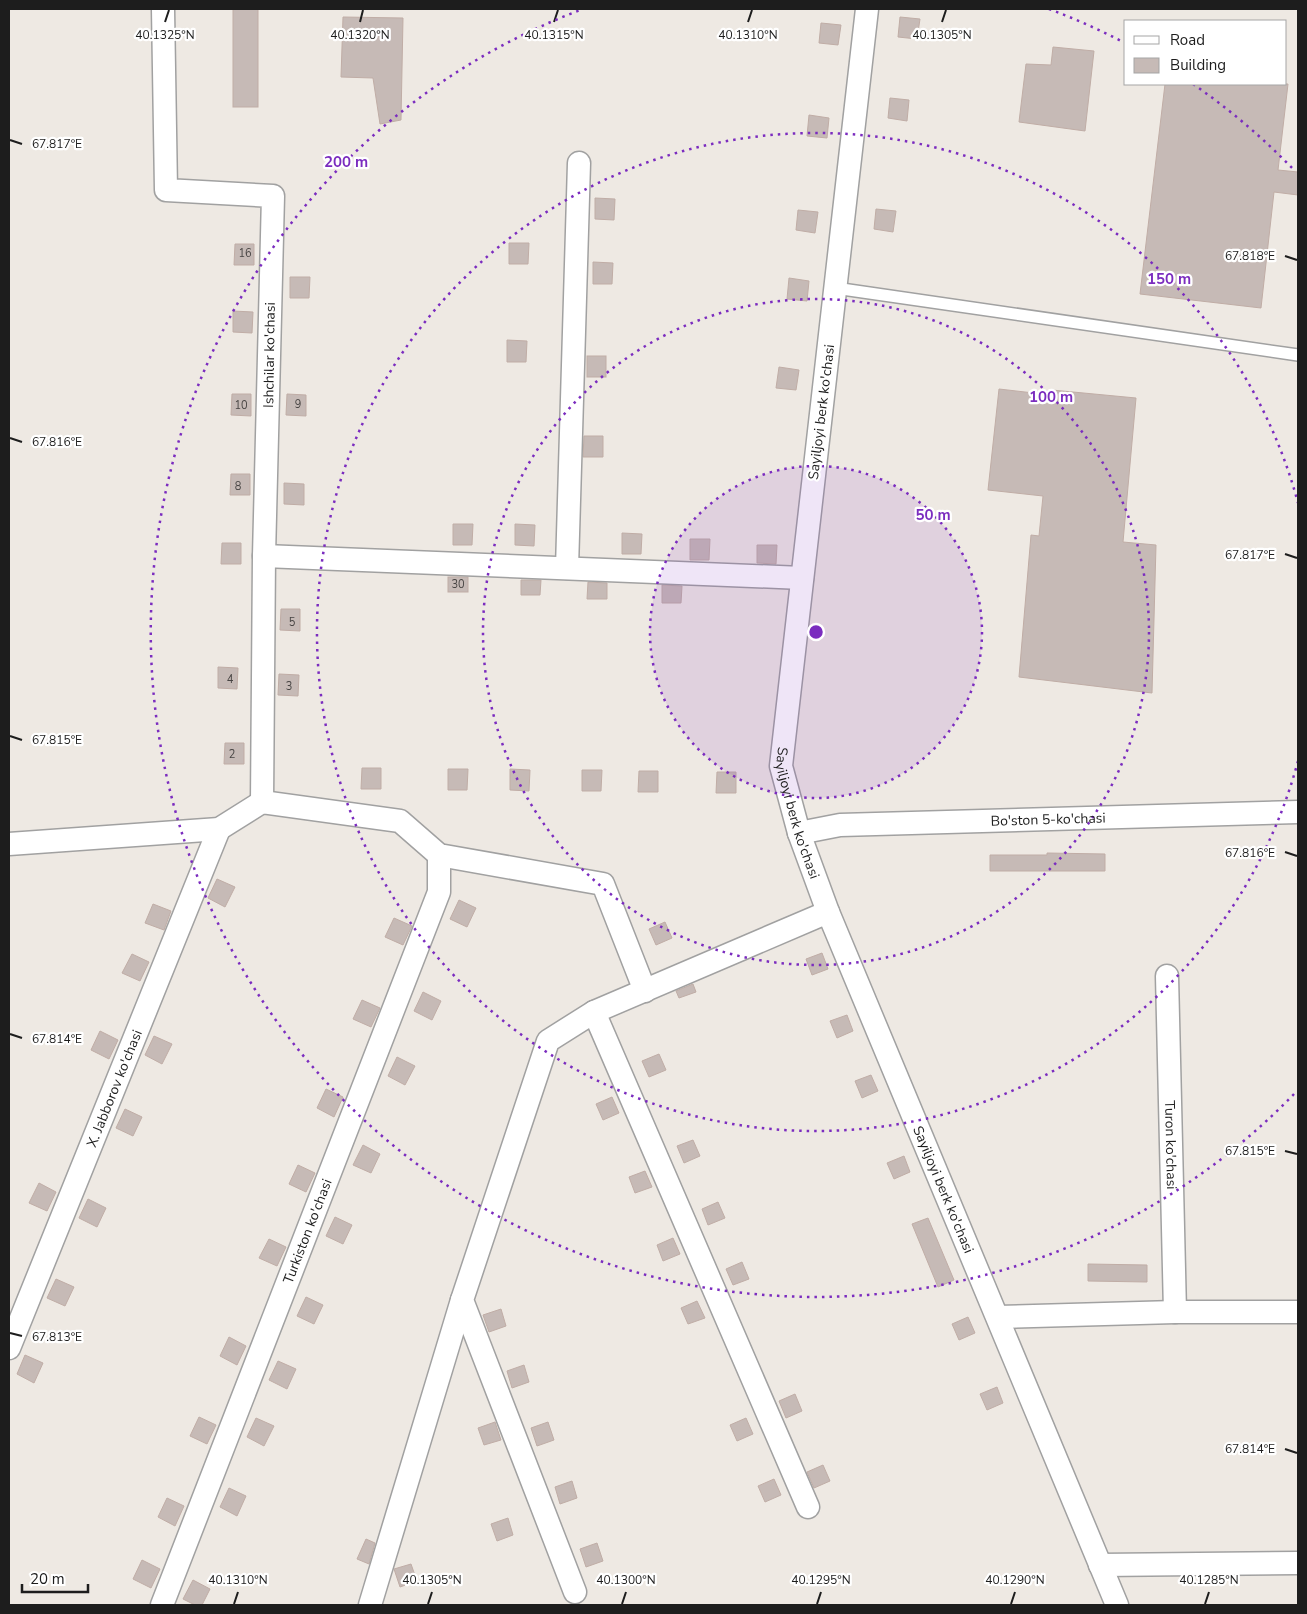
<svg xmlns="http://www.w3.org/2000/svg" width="1307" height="1614" viewBox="0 0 1307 1614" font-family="'Nunito Sans',sans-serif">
  <rect width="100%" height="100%" fill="#eee9e3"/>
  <!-- building -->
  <g fill="#c6bab6" stroke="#c0ada6">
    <rect x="233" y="9" width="25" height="98"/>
    <polygon points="343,17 403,18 401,120 380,124 373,78 341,77"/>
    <polygon points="900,17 920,19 917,39 898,37"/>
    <polygon points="821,23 841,25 838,45 819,43"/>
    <polygon points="1053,47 1094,51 1085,131 1019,122 1026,64 1051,65"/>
    <polygon points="1165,84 1288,84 1278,170 1298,172 1298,195 1274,192 1261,308 1140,294"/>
    <polygon points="890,98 909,100 907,121 888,118"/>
    <polygon points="809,115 829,118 827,138 807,136"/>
    <polygon points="595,198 615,199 614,220 595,219"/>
    <polygon points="876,209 896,211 893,232 874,229"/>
    <polygon points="798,210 818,212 815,233 796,230"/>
    <polygon points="509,243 529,243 528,264 509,264"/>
    <polygon points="235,244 254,244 254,265 234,265"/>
    <polygon points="593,262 613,263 612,284 593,284"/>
    <polygon points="290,277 310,277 309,298 290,298"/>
    <polygon points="789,278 809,281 807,301 787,299"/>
    <polygon points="233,311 253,312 252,333 233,332"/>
    <polygon points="507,340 527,341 526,362 507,362"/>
    <rect x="587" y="356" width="19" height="21"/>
    <polygon points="779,367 799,370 796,390 776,388"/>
    <polygon points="999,389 1051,395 1052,390 1136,398 1123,542 1156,545 1152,693 1019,677 1031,535 1039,536 1043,496 988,490"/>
    <polygon points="232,394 251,394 251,416 231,415"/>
    <polygon points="287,394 306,395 306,416 286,415"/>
    <polygon points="584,436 603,436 603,457 583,457"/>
    <polygon points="231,474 250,474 250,495 230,495"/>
    <polygon points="284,483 304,484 304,505 284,504"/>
    <polygon points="453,524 473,524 472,545 453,545"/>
    <polygon points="515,524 535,525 534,546 515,545"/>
    <polygon points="622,533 642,534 641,554 622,554"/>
    <polygon points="690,539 710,539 709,560 690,560"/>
    <polygon points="222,543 241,543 241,564 221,564"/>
    <polygon points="757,545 777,545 776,564 757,563"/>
    <rect x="448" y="577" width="20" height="15"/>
    <polygon points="521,580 541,580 540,595 521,595"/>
    <polygon points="588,582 607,583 607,599 587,599"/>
    <polygon points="662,585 682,586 681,603 662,603"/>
    <polygon points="281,609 300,609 300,631 280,630"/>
    <polygon points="218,667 238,668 237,689 218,688"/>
    <polygon points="279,674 299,675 298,696 278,695"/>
    <polygon points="225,743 244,743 244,764 224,764"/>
    <polygon points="362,768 381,768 381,789 361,789"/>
    <polygon points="448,769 468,769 467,790 448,790"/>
    <polygon points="510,769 530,770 529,791 510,790"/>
    <polygon points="582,770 602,770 601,791 582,791"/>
    <polygon points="639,771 658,771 658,792 638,792"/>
    <polygon points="717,772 736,772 736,793 716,793"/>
    <polygon points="1047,853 1105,854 1105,871 990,871 990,855 1047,855"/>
    <polygon points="217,879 235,887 225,907 208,898"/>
    <polygon points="459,900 476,908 467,927 450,919"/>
    <polygon points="153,904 171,911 164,930 145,923"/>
    <polygon points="394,918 412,926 403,945 385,937"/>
    <polygon points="665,922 672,938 656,945 649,929"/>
    <polygon points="822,953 828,969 812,975 806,959"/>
    <polygon points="132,954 149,962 140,981 122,973"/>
    <polygon points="693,984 696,992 679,998 676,991"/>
    <polygon points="423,992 441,1001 432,1020 414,1011"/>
    <polygon points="362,1000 380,1008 371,1027 353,1019"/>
    <polygon points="847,1015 853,1031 837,1038 830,1021"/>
    <polygon points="100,1031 118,1040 109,1059 91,1050"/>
    <polygon points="154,1036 172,1044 162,1064 145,1055"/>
    <polygon points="659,1054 666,1070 649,1077 642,1061"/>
    <polygon points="397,1057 415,1066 405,1085 388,1076"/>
    <polygon points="871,1075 878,1091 862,1098 855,1081"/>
    <polygon points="326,1089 343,1097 334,1117 317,1108"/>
    <polygon points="612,1097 619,1113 603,1120 596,1104"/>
    <polygon points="125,1109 142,1117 133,1136 116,1128"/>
    <polygon points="693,1140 700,1156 684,1163 677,1146"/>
    <polygon points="363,1145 380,1154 371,1173 353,1165"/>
    <polygon points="904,1156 910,1172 894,1179 887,1163"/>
    <polygon points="298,1165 315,1173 306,1192 289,1184"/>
    <polygon points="645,1171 652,1187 635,1193 629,1177"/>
    <polygon points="39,1183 56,1192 47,1211 29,1203"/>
    <polygon points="88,1199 106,1208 97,1227 79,1218"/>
    <polygon points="718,1202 725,1218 708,1225 702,1209"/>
    <polygon points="335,1217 352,1225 343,1244 326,1236"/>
    <polygon points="928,1218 954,1280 938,1287 912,1224"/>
    <polygon points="673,1238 680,1254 663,1261 657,1245"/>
    <polygon points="269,1239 286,1247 277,1266 259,1258"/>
    <polygon points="742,1262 749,1279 733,1285 726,1269"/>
    <polygon points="1088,1264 1147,1265 1147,1282 1088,1281"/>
    <polygon points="56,1279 74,1287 65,1306 47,1298"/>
    <polygon points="306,1297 323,1305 314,1324 297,1316"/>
    <polygon points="697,1301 705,1318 688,1324 681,1308"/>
    <polygon points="501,1309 506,1326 489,1332 483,1315"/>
    <polygon points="968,1317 975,1333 959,1340 952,1324"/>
    <polygon points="229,1337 246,1346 237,1365 220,1356"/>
    <polygon points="25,1355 43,1363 34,1383 17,1374"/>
    <polygon points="278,1361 296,1369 287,1389 269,1380"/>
    <polygon points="524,1365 529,1382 512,1388 507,1371"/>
    <polygon points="997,1387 1003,1403 987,1410 980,1394"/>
    <polygon points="795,1394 802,1411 786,1418 779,1401"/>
    <polygon points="199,1417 216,1425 207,1444 190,1436"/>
    <polygon points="256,1418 274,1426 264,1446 247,1437"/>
    <polygon points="746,1418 753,1434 737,1441 730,1425"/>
    <polygon points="495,1422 501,1440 484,1445 478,1428"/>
    <polygon points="548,1422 554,1440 537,1446 531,1428"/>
    <polygon points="823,1465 830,1481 814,1488 807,1472"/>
    <polygon points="774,1479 781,1495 765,1502 758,1486"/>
    <polygon points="572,1481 577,1498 560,1504 555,1487"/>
    <polygon points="229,1488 246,1496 237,1516 220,1507"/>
    <polygon points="167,1498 184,1506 175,1526 158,1517"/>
    <polygon points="508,1518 513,1535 497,1541 491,1524"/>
    <polygon points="366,1539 375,1543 369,1564 357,1559"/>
    <polygon points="597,1543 603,1561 586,1567 580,1549"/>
    <polygon points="142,1560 160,1569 151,1588 133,1579"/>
    <polygon points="411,1564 417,1581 400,1587 394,1569"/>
    <polygon points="193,1580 210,1589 202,1605 195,1605 183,1599"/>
  </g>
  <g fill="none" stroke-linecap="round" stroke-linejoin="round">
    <defs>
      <polyline id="lane" points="835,288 1298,355"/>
      <g id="street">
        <polyline points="163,9 166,190 273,196 264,556 262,802"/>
        <path id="s1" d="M867,9L781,766L799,833L828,912L1117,1605"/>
        <polyline points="264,556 802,578"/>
        <polyline points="567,568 579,163"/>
        <path id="s2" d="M799,833L840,825L1298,812"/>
        <polyline points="9,844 219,829 262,802 400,821 439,855 603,884 645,991"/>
        <path id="s3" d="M1167,976L1175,1312"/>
        <polyline points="594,1012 808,1507"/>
        <polyline points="998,1317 1175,1312 1298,1312"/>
        <path id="s4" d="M9,1348L219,829"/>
        <polyline points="1100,1565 1298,1563"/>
        <polyline points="575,1592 462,1300 548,1041 594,1012 828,912"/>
        <path id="s5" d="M162,1605L439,892V855"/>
        <polyline points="370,1605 462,1300"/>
      </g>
    </defs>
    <!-- lane casing -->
    <use href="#lane" stroke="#a1a1a1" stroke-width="14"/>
    <!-- street casing -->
    <use href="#street" stroke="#a1a1a1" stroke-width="25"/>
    <!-- lane -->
    <use href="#lane" stroke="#fff" stroke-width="11"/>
    <!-- street -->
    <use href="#street" stroke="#fff" stroke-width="22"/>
  </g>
  <!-- ticks -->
  <path fill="none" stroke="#1d1d1d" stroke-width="2" d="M165,22L169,10M360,22L363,10M554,22L558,10M748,22L752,10M942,22L946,10M10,140L22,144M1285,256L1297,260M10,438L22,442M1285,554L1297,558M10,736L22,740M1285,852L1297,856M10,1034L22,1038M1285,1151L1297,1154M10,1333L22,1336M1285,1449L1297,1453M234,1604L238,1592M428,1604L432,1592M622,1604L626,1592M817,1604L821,1592M1011,1604L1015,1592M1205,1604L1209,1592"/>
  <!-- distance rings -->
  <circle cx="816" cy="632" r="166" fill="#7b2cbf" fill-opacity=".12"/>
  <g fill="none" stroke="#7b2cbf" stroke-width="2.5" stroke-dasharray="2.5 5">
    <circle cx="816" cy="632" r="166"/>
    <circle cx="816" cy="632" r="333"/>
    <path d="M1298 761A499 499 0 1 1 1298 503"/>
    <path d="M1294 1094A665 665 0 1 1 583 9M1049 9A665 665 0 0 1 1123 42M1193 84A665 665 0 0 1 1294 170"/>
  </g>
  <g text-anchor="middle" stroke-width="4.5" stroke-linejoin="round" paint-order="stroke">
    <!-- number labels -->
    <g font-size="11" fill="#474443">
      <text x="245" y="257">16</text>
      <text x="298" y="408">9</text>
      <text x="241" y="409">10</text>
      <text x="238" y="490">8</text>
      <text x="458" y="588">30</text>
      <text x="292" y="626">5</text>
      <text x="230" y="683">4</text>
      <text x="289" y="690">3</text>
      <text x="232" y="758">2</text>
    </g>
    <!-- street labels -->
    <g font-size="14" fill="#1d1d1d" stroke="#fff">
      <text transform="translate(269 355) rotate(-89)" y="5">Ishchilar ko'chasi</text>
      <text transform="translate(821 412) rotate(-83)" y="5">Sayiljoyi berk ko'chasi</text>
      <text dy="5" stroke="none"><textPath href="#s1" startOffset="811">Sayiljoyi berk ko'chasi</textPath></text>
      <text dy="5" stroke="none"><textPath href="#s2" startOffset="250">Bo'ston 5-ko'chasi</textPath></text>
      <text dy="5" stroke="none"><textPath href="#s4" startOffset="280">X. Jabborov ko'chasi</textPath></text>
      <text dy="5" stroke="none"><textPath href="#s3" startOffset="169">Turon ko'chasi</textPath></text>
      <text dy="5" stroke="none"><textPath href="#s1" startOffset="1216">Sayiljoyi berk ko'chasi</textPath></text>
      <text dy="5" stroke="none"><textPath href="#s5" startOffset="401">Turkiston ko'chasi</textPath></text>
    </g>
  </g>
  <g font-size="12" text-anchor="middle" fill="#1d1d1d" stroke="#fff" stroke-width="4.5" stroke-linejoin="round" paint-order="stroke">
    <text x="165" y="39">40.1325°N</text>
    <text x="360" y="39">40.1320°N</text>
    <text x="554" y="39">40.1315°N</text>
    <text x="748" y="39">40.1310°N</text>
    <text x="942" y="39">40.1305°N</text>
    <text x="57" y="148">67.817°E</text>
    <text x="1250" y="260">67.818°E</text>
    <text x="57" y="446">67.816°E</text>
    <text x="1250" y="559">67.817°E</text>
    <text x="57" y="744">67.815°E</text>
    <text x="1250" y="857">67.816°E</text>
    <text x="57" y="1043">67.814°E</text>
    <text x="1250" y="1155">67.815°E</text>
    <text x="57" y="1341">67.813°E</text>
    <text x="1250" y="1453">67.814°E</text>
    <text x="238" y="1584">40.1310°N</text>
    <text x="432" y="1584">40.1305°N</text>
    <text x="626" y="1584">40.1300°N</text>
    <text x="821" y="1584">40.1295°N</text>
    <text x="1015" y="1584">40.1290°N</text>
    <text x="1209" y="1584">40.1285°N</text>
  </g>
  <circle cx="816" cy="632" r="8" fill="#7b2cbf" stroke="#fff" stroke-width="2.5"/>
  <g font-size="15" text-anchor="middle" font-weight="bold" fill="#7b2cbf" stroke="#fff" stroke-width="4.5" stroke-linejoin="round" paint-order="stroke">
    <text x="346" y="167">200 m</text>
    <text x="1169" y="284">150 m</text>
    <text x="1051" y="402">100 m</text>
    <text x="933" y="520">50 m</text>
  </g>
  <!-- border -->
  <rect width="1307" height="1614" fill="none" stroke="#1d1d1d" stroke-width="20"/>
  <!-- legend -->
  <rect x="1124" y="20" width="162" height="65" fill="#ffffff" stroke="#a5a5a5"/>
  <rect x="1134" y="36" width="25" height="8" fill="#ffffff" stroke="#a5a5a5"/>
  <text x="1170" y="45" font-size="15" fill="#1d1d1d">Road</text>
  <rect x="1134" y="58" width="25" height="15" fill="#c6bab6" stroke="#a5a5a5"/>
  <text x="1170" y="70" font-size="15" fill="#1d1d1d">Building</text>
  <!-- scale -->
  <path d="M22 1584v8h66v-8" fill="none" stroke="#1d1d1d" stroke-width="2.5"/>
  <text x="30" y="1584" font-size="15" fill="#1d1d1d" stroke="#ffffff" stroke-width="4" paint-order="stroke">20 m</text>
</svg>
